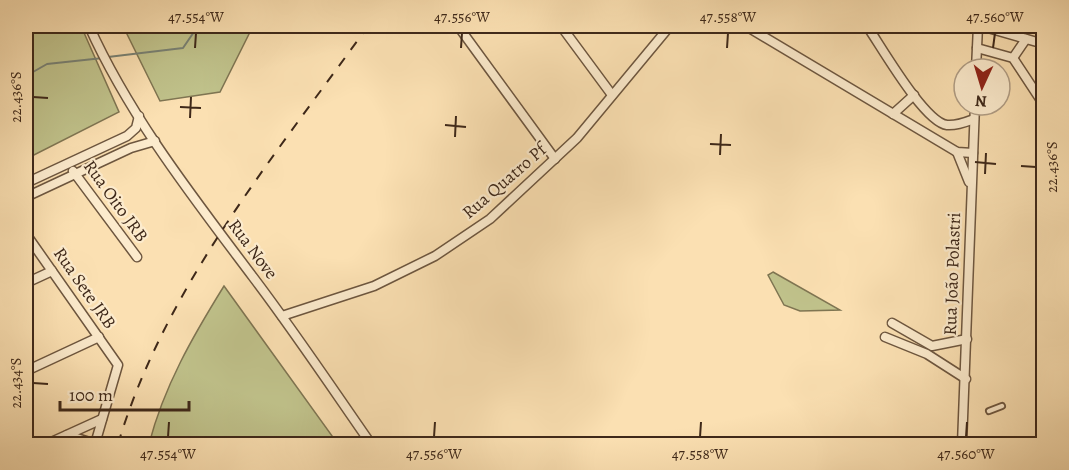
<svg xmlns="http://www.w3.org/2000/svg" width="1069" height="470" viewBox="0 0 1069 470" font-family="Alegreya,serif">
  <rect width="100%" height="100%" fill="#fbe0b2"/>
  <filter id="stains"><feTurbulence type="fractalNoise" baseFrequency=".00333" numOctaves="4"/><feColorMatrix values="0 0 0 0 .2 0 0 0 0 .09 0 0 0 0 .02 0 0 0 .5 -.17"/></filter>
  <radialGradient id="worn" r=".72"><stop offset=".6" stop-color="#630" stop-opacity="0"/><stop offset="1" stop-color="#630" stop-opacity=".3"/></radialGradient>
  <!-- green -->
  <g fill="#c0c28b" stroke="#7f7552" stroke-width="1.5">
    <polygon points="26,26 81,26 119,112 26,159"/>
    <polygon points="123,26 253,26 220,92 160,101"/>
    <polygon points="773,272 840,310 800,311 784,305 768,275"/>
    <path d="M224,286L335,440L333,444H149C164,386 193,336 224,286Z"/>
  </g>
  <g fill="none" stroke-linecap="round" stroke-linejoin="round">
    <!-- stream -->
    <g stroke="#788174" stroke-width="2">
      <polyline points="108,57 183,48 198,26"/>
      <polyline points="26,76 47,64 103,58"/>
    </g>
    <defs>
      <polyline id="service" points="989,411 1002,406"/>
      <g id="minor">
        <path d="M89,26C130,117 193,197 253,277C294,331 332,388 371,444"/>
        <polyline points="458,26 555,159"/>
        <polyline points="561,26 612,95"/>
        <polyline points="746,26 957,152 973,153"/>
        <path d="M867,26C881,46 924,122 947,125C957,126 966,122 974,119"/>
        <polyline points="981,26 1044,44"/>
        <polyline points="977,48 1013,58 1044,105"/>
        <polyline points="1013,58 1026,39"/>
        <polyline points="976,69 978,26"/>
        <polyline points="893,114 914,95"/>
        <polyline points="957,152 969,182"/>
        <polyline points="73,171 137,257"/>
        <polyline points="26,183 127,136 136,128 139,116"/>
        <polyline points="26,197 131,148 155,141"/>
        <polyline points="26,234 118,365 95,444"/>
        <polyline points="26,283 52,271"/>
        <polyline points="282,316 374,286 435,256 490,219 577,138 670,26"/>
        <polyline points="892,323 932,346 967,339"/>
        <polyline points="885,337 927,354 966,379"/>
        <polyline points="26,371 99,337"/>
        <polyline points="67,435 96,444"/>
        <polyline points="47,444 102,419"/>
        <polyline points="962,444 975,105"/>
      </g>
    </defs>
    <!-- service casing -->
    <use href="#service" stroke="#6d563f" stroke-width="8"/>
    <!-- minor casing -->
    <use href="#minor" stroke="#6d563f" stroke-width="11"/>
    <!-- service -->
    <use href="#service" stroke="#fcebcd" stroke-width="4.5"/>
    <!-- minor -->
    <use href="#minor" stroke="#fcebcd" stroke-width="8"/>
    <!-- rail -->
    <path stroke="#3e2819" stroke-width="2" stroke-dasharray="10 10" stroke-linecap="butt" d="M118,444C165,287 274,157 368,26"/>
  </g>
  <!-- ticks -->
  <path fill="none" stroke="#3e2819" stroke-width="2" d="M195,48L196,33M461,48L462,33M727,48L728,33M993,48L995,33M33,97L48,98M180,107L201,108M190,118L191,97M445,125L466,127M455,137L456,116M710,144L731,145M720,155L721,134M975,162L996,164M1021,166L1036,167M985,174L986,153M33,383L48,384M168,437L169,422M434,437L435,422M700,437L701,422M966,437L967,422"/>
  <g text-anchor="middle" stroke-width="4.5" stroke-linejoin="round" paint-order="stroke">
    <!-- street labels -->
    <g font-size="18" fill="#3e2819" stroke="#fcebcd">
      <text transform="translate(504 181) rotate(-41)" y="6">Rua Quatro Pf</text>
      <text transform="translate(116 201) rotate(54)" y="6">Rua Oito JRB</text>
      <text transform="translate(253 249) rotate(53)" y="6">Rua Nove</text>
      <text transform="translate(952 274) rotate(-88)" y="6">Rua João Polastri</text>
      <text transform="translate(85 288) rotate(55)" y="6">Rua Sete JRB</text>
    </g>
  </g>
  <!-- margin -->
  <rect width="1069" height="470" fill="none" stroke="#fbe0b2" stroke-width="66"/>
  <!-- north arrow -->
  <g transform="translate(982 87) rotate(184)"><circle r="28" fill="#fcebcd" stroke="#b09d85" stroke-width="1.5"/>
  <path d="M0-4.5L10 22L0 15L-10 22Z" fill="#8f2418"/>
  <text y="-9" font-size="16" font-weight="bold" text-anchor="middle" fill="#3e2819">N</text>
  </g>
  <!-- scale -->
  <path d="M60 401v9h129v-9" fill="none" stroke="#3e2819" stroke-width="3"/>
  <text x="69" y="401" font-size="18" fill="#3e2819" stroke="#fcebcd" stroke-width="4.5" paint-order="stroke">100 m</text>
  <rect x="33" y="33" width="1003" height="404" fill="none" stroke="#3e2819" stroke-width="2"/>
  <g font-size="15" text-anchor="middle" fill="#3e2819">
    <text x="196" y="22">47.554°W</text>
    <text x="462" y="22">47.556°W</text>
    <text x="728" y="22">47.558°W</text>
    <text x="995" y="22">47.560°W</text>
    <text transform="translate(16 97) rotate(-90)" y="5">22.436°S</text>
    <text transform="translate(1052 167) rotate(-90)" y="5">22.436°S</text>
    <text transform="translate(16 383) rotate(-90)" y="5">22.434°S</text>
    <text x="168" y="459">47.554°W</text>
    <text x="434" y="459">47.556°W</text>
    <text x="700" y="459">47.558°W</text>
    <text x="966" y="459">47.560°W</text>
  </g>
  <rect width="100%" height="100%" filter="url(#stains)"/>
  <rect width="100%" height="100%" fill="url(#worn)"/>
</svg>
